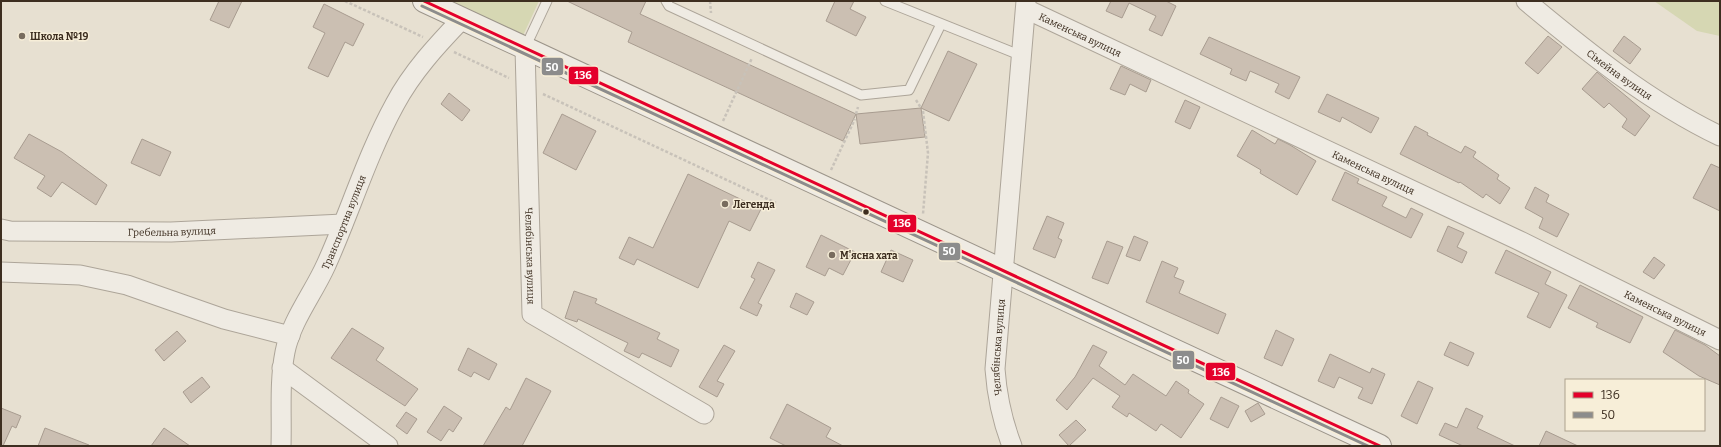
<svg xmlns="http://www.w3.org/2000/svg" width="1721" height="447" viewBox="0 0 1721 447" font-family="Bitter,serif">
  <rect width="100%" height="100%" fill="#e7e0d1"/>
  <!-- green -->
  <g fill="#d6d7b3">
    <polygon points="439,1 539,1 521,40"/>
    <polygon points="1654,1 1720,1 1720,36 1697,31"/>
  </g>
  <!-- building -->
  <g fill="#cbbfb2" stroke="#a89c90">
    <polygon points="219,1 242,1 229,28 210,20"/>
    <polygon points="567,1 646,1 640,14 856,114 921,108 925,137 860,144 856,114 843,141 628,42 632,32"/>
    <polygon points="835,1 854,1 850,9 866,17 856,36 826,21"/>
    <polygon points="1111,1 1166,1 1176,6 1162,36 1149,30 1156,16 1129,3 1122,18 1106,11"/>
    <polygon points="324,4 364,24 353,46 345,42 328,77 308,68 325,33 313,27"/>
    <polygon points="1548,36 1562,47 1538,74 1525,63"/>
    <polygon points="1624,36 1641,49 1630,64 1613,51"/>
    <polygon points="1209,37 1300,77 1289,99 1275,92 1279,84 1250,71 1246,81 1230,74 1232,69 1200,54"/>
    <polygon points="948,51 977,64 949,121 921,108"/>
    <polygon points="1121,66 1151,80 1146,92 1130,84 1125,95 1110,89"/>
    <polygon points="1597,72 1650,116 1635,136 1622,127 1627,119 1609,103 1604,108 1582,89"/>
    <polygon points="449,93 470,110 462,121 441,104"/>
    <polygon points="1327,94 1379,118 1371,133 1342,117 1340,122 1318,112"/>
    <polygon points="1185,100 1200,107 1190,129 1175,122"/>
    <polygon points="562,114 596,131 576,170 543,153"/>
    <polygon points="1415,126 1428,133 1427,135 1461,153 1465,146 1476,152 1473,157 1499,175 1497,179 1510,188 1500,204 1486,194 1483,198 1460,182 1459,183 1400,154"/>
    <polygon points="1252,130 1275,144 1278,139 1290,145 1316,161 1297,195 1260,173 1261,170 1237,156"/>
    <polygon points="29,134 62,152 107,185 96,205 62,182 51,197 37,188 45,176 14,158"/>
    <polygon points="142,139 171,152 160,176 131,163"/>
    <polygon points="1711,164 1720,168 1720,211 1693,198"/>
    <polygon points="1345,172 1359,179 1357,183 1387,197 1382,206 1406,218 1411,208 1423,214 1411,238 1332,200"/>
    <polygon points="688,174 761,209 750,231 729,221 698,288 637,259 634,265 619,258 629,237 653,248"/>
    <polygon points="1535,187 1549,195 1546,202 1569,214 1557,237 1539,228 1543,218 1525,208"/>
    <polygon points="1047,216 1064,223 1058,238 1062,240 1055,258 1033,249"/>
    <polygon points="1448,226 1464,233 1457,247 1467,252 1462,263 1437,251"/>
    <polygon points="821,235 855,252 843,275 829,268 825,276 806,267"/>
    <polygon points="1134,236 1148,242 1140,261 1126,256"/>
    <polygon points="1107,241 1123,247 1108,284 1092,278"/>
    <polygon points="891,250 913,260 903,282 881,272"/>
    <polygon points="1506,250 1551,272 1545,284 1567,295 1550,328 1527,317 1539,293 1495,273"/>
    <polygon points="1654,257 1665,265 1654,279 1643,272"/>
    <polygon points="1162,261 1178,268 1174,277 1184,281 1179,293 1226,314 1218,334 1146,302"/>
    <polygon points="758,262 775,270 758,303 762,305 757,316 740,308 755,279 751,277"/>
    <polygon points="1580,285 1643,317 1630,343 1596,327 1598,323 1568,308"/>
    <polygon points="574,291 597,299 595,303 660,333 657,339 679,350 671,367 642,353 639,358 624,351 628,343 578,319 577,322 565,318"/>
    <polygon points="796,293 814,302 807,315 790,307"/>
    <polygon points="352,328 384,348 376,360 418,389 405,406 331,358"/>
    <polygon points="1276,330 1294,339 1282,366 1264,358"/>
    <polygon points="1675,330 1705,345 1720,356 1720,385 1699,376 1663,352"/>
    <polygon points="177,331 186,341 164,361 155,350"/>
    <polygon points="1450,342 1474,353 1468,366 1444,355"/>
    <polygon points="724,345 735,351 717,381 724,384 717,397 699,387"/>
    <polygon points="1093,345 1107,352 1099,366 1125,385 1133,374 1166,396 1176,381 1189,390 1188,393 1204,404 1181,438 1161,424 1156,431 1129,413 1127,417 1112,407 1120,396 1093,378 1067,410 1056,400 1075,377"/>
    <polygon points="468,348 497,364 489,380 474,372 471,377 458,370"/>
    <polygon points="1330,354 1370,373 1372,368 1385,374 1372,404 1358,398 1363,388 1339,377 1334,388 1318,381"/>
    <polygon points="202,377 210,387 191,403 183,392"/>
    <polygon points="526,378 551,391 522,446 483,446 506,407 510,410"/>
    <polygon points="1418,381 1433,388 1417,424 1401,416"/>
    <polygon points="1221,397 1239,406 1228,428 1210,419"/>
    <polygon points="1258,403 1265,414 1251,422 1245,411"/>
    <polygon points="787,404 831,428 826,437 843,446 786,446 770,438"/>
    <polygon points="444,406 462,418 453,432 449,429 441,441 427,432"/>
    <polygon points="1,408 21,416 16,428 12,426 3,446 1,446"/>
    <polygon points="1466,408 1483,416 1477,428 1515,446 1463,446 1439,435 1445,423 1457,428"/>
    <polygon points="406,412 417,419 407,434 396,426"/>
    <polygon points="1076,420 1086,430 1069,446 1059,435"/>
    <polygon points="45,428 89,445 88,446 38,446"/>
    <polygon points="164,428 190,446 151,446"/>
    <polygon points="1546,431 1578,446 1539,446"/>
  </g>
  <g fill="none" stroke-linecap="round" stroke-linejoin="round">
    <defs>
      <g id="lane">
        <polyline points="666,1 669,6 861,95 909,90 941,24"/>
        <polyline points="885,1 1022,56"/>
        <polyline points="525,48 547,1"/>
      </g>
      <g id="street">
        <path id="s1" d="M1526,1C1586,51 1649,102 1720,136"/>
        <path id="s2" d="M1026,9L1518,240L1720,340"/>
        <path id="s3" d="M525,48L532,314L704,414"/>
        <path id="s4" d="M1,229L10,231L171,232L343,224"/>
        <polyline points="1,272 80,275 127,285 224,319 290,336"/>
        <polyline points="282,368 388,446"/>
        <path id="s5" d="M281,446C282,415 279,382 285,352C291,321 313,294 326,265C350,212 367,155 395,104C412,72 437,45 462,19"/>
        <path id="s6" d="M1012,446C1002,420 997,397 995,369L1026,1"/>
      </g>
      <polyline id="secondary" points="424,1 1380,446"/>
    </defs>
    <!-- lane casing -->
    <use href="#lane" stroke="#ada599" stroke-width="11"/>
    <!-- street casing -->
    <use href="#street" stroke="#ada599" stroke-width="21"/>
    <!-- secondary casing -->
    <use href="#secondary" stroke="#9c958a" stroke-width="24"/>
    <!-- path -->
    <g stroke="#c8c2b9" stroke-width="2.5" stroke-dasharray="3 2" stroke-linecap="butt">
      <polyline points="345,1 423,37"/>
      <polyline points="710,1 711,13"/>
      <polyline points="454,52 509,78"/>
      <polyline points="543,94 776,203"/>
      <polyline points="916,100 921,108"/>
      <polyline points="923,111 928,153 923,214"/>
      <polyline points="856,114 858,107"/>
      <polyline points="723,121 752,58"/>
      <polyline points="831,170 855,119"/>
    </g>
    <!-- lane -->
    <use href="#lane" stroke="#efebe3" stroke-width="9"/>
    <!-- street -->
    <use href="#street" stroke="#efebe3" stroke-width="19"/>
    <!-- secondary -->
    <use href="#secondary" stroke="#efebe3" stroke-width="22"/>
    <defs>
      <polyline id="bus-1" points="424,1 1380,446"/>
      <polyline id="bus-2" points="422,6 1368,446"/>
    </defs>
    <!-- bus-1 casing -->
    <use href="#bus-1" stroke="#f7eed8" stroke-width="6"/>
    <!-- bus-2 casing -->
    <use href="#bus-2" stroke="#f7eed8" stroke-width="6"/>
    <!-- bus-1 -->
    <use href="#bus-1" stroke="#e4002b" stroke-width="3"/>
    <!-- bus-2 -->
    <use href="#bus-2" stroke="#8c8c8c" stroke-width="3"/>
  </g>
  <!-- markers -->
  <g fill="#786c5e" stroke="#f7eed8" stroke-width="1.5">
    <circle cx="22" cy="36" r="4"/>
    <circle cx="725" cy="204" r="4"/>
    <circle cx="832" cy="255" r="4"/>
  </g>
  <circle fill="#3d2e20" stroke="#f7eed8" stroke-width="1.5" cx="866" cy="212" r="3.5"/>
  <g text-anchor="middle" stroke-width="3" stroke-linejoin="round" paint-order="stroke">
    <!-- street labels -->
    <g font-size="10" fill="#3d2e20" stroke="#f7eed8">
      <text dy="4" stroke="none"><textPath href="#s2" startOffset="60">Каменська вулиця</textPath></text>
      <text dy="4" stroke="none"><textPath href="#s1" startOffset="119">Сімейна вулиця</textPath></text>
      <text dy="4" stroke="none"><textPath href="#s2" startOffset="384">Каменська вулиця</textPath></text>
      <text dy="4" stroke="none"><textPath href="#s5" startOffset="237">Транспортна вулиця</textPath></text>
      <text dy="4" stroke="none"><textPath href="#s4" startOffset="171">Гребельна вулиця</textPath></text>
      <text dy="4" stroke="none"><textPath href="#s3" startOffset="208">Челябінська вулиця</textPath></text>
      <text dy="4" stroke="none"><textPath href="#s2" startOffset="708">Каменська вулиця</textPath></text>
      <text dy="4" stroke="none"><textPath href="#s6" startOffset="101">Челябінська вулиця</textPath></text>
    </g>
    <!-- poi labels -->
    <g font-size="10" font-weight="bold" fill="#3d2e20" stroke="#f7eed8" text-anchor="start">
      <text x="30" y="40">Школа №19</text>
      <text x="733" y="208">Легенда</text>
      <text x="840" y="259">М'ясна хата</text>
    </g>
  </g>
  <g stroke="#f7eed8" stroke-width="1.5">
    <rect x="541" y="57" width="23" height="19" rx="4" fill="#8c8c8c"/>
    <rect x="568" y="66" width="31" height="19" rx="4" fill="#e4002b"/>
    <rect x="887" y="214" width="30" height="19" rx="4" fill="#e4002b"/>
    <rect x="938" y="242" width="23" height="19" rx="4" fill="#8c8c8c"/>
    <rect x="1172" y="350" width="23" height="20" rx="4" fill="#8c8c8c"/>
    <rect x="1205" y="362" width="31" height="19" rx="4" fill="#e4002b"/>
  </g>
  <g font-size="11" text-anchor="middle" font-weight="bold" fill="#fff">
    <text x="552" y="71">50</text>
    <text x="583" y="79">136</text>
    <text x="902" y="227">136</text>
    <text x="949" y="255">50</text>
    <text x="1183" y="364">50</text>
    <text x="1221" y="376">136</text>
  </g>
  <!-- border -->
  <rect width="1721" height="447" fill="none" stroke="#3d2e20" stroke-width="4"/>
  <!-- legend -->
  <rect x="1565" y="379" width="140" height="52" fill="#f7eed8" stroke="#ada18e"/>
  <rect x="1573" y="392" width="20" height="6" fill="#e4002b" stroke="#ada18e"/>
  <text x="1601" y="399" font-size="12" fill="#3d2e20">136</text>
  <rect x="1573" y="412" width="20" height="6" fill="#8c8c8c" stroke="#ada18e"/>
  <text x="1601" y="419" font-size="12" fill="#3d2e20">50</text>
</svg>
